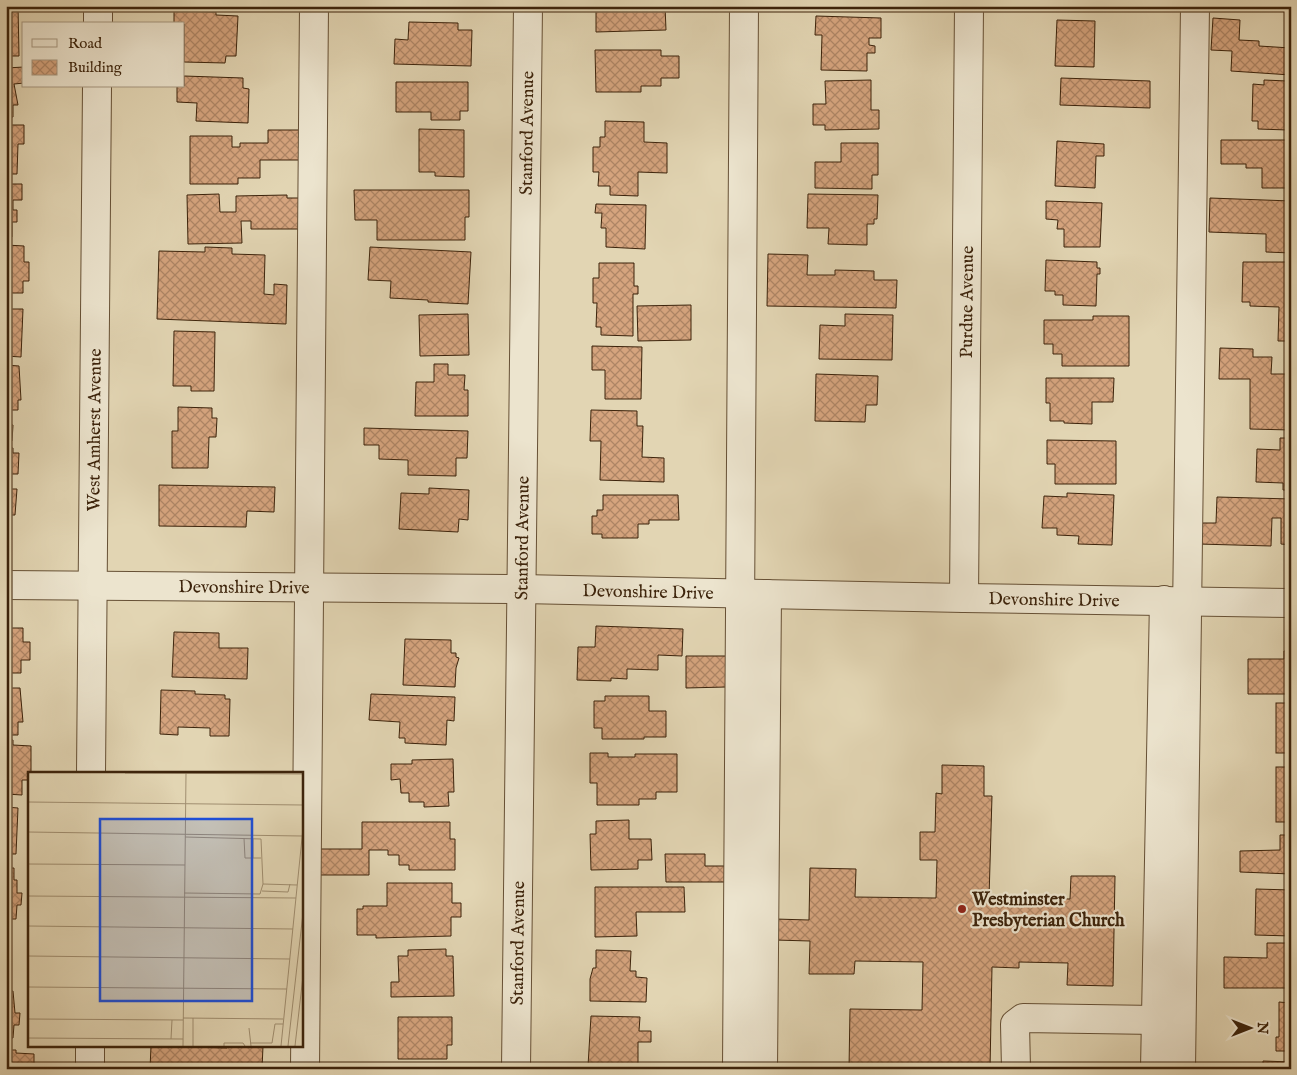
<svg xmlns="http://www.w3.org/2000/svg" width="1297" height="1075" viewBox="0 0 1297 1075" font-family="'IM FELL English',serif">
  <defs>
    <pattern id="building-cross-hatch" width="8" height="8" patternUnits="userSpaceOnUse" patternTransform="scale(1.25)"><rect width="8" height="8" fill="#d5a47e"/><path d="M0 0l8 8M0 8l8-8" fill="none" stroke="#ae8565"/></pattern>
  </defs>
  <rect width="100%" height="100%" fill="#e2d5b3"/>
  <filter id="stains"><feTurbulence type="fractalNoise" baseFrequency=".004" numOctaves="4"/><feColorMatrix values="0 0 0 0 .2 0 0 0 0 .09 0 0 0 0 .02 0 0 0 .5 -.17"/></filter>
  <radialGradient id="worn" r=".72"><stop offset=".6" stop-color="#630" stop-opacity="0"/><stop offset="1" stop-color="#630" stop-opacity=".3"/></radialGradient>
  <!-- building -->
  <g fill="url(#building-cross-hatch)" stroke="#3c230b">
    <polygon points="6,6 18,6 19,56 6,56"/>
    <polygon points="596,6 665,6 666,30 596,32"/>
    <polygon points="827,6 871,6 871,8"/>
    <rect x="1049" y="6" width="50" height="2"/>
    <polygon points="174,11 216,12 216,15 238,16 236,56 226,56 225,63 184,62 184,24 174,24"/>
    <polygon points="816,16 881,18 881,38 869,38 869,45 875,46 875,53 867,53 867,71 821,70 822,35 815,35"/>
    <polygon points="1213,18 1240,20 1239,40 1259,41 1259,46 1291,48 1291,75 1231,71 1232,51 1211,50"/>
    <polygon points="1057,20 1095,21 1094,67 1055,66"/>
    <polygon points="409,22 458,23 458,30 472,30 471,66 394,64 395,39 408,40"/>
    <polygon points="595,50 661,50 661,56 679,56 679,78 661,78 661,86 641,86 641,92 596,92"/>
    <polygon points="24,67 24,83 14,84 18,105 13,105 13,117 6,117 6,68"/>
    <polygon points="184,76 243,78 243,88 249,89 248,123 196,121 197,103 177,102 177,86 184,86"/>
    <polygon points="1287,76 1291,76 1291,125 1288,125 1288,130 1258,129 1258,121 1252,121 1253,84 1264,85 1264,80 1287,81"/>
    <polygon points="1061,78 1150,81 1150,108 1060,105"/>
    <polygon points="871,80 871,110 879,110 879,129 825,130 825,125 813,125 813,104 826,104 825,81"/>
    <polygon points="396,82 468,82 468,111 460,111 460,120 431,120 431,112 396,112"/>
    <polygon points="605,121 644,122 644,142 667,143 667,173 638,172 638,196 610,195 610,186 598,186 599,172 593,172 593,147 600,147 600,137 605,137"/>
    <polygon points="6,125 24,125 24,144 18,144 17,174 6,174"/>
    <polygon points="419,129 464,130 464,177 435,176 435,172 419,172"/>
    <polygon points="268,130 302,130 302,160 260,160 260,178 238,178 238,184 190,184 190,136 232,136 232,147 240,147 240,143 268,143"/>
    <polygon points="1286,135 1291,135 1291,188 1262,188 1262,168 1246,168 1246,164 1221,164 1221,140 1286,140"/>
    <polygon points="1057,141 1104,144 1104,156 1096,156 1095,188 1055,186"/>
    <polygon points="841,143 878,143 878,175 872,175 872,189 815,188 815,162 841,162"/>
    <polygon points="6,184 22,184 22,200 13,200 13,210 17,210 17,222 12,222 12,237 6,237"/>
    <polygon points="354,190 469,190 469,217 465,217 465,240 377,240 377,220 355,220"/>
    <polygon points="219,194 220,212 236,212 236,196 287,195 287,198 303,198 303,229 251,229 251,221 241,221 242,243 188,244 187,195"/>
    <polygon points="808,194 878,195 877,219 874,219 874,224 867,224 867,245 828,244 829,228 807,228"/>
    <polygon points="1210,198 1291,201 1291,253 1266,252 1266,234 1209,232"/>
    <polygon points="1046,201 1102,203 1100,247 1064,247 1064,229 1057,229 1058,220 1046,219"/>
    <polygon points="596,204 646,205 645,249 606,247 606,228 601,228 602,213 595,213"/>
    <polygon points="6,245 24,246 24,262 29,262 29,281 23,281 23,293 6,293"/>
    <polygon points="205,247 232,248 232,254 265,255 264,294 274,295 274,284 287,285 286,324 157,319 159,251 205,252"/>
    <polygon points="370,247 471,252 468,304 428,302 428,300 390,298 391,281 368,280"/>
    <polygon points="768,254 808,255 807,275 835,275 835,270 874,271 874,280 897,280 896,308 767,306"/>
    <polygon points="1046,260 1097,262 1097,268 1100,268 1100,274 1097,274 1096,306 1063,305 1063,295 1055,295 1055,291 1045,291"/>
    <polygon points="1243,262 1291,262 1291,341 1278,341 1279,307 1250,306 1250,302 1242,302"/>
    <polygon points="599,263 634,263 634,286 638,286 638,294 633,294 633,336 601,335 601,327 596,327 597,303 593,303 593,278 599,278"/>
    <polygon points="691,305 691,340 638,341 637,306"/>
    <polygon points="6,309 23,309 21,357 6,356"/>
    <polygon points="468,314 469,355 420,356 419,315"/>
    <polygon points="845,314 893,315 892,360 819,359 820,325 845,326"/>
    <polygon points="1093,316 1129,316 1129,366 1062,366 1062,354 1053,354 1053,344 1044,344 1044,320 1093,320"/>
    <polygon points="174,331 215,332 214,391 191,391 191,386 173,386"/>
    <polygon points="592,346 642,347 641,399 605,399 605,370 592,370"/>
    <polygon points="1220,348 1253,349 1253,357 1272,357 1271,374 1291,374 1291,430 1250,429 1250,379 1219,379"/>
    <polygon points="434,364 448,364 448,375 465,375 464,390 468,390 468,416 415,416 416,382 434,382"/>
    <polygon points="6,365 19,366 21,400 18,400 18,410 6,410"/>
    <polygon points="816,374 878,376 877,405 866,405 865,422 815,421"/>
    <polygon points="1046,378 1114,378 1113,402 1092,402 1092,424 1064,423 1064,421 1050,421 1050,403 1046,403"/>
    <polygon points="178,407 212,408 212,418 217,418 216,437 209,437 208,468 172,468 172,431 178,431"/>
    <polygon points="591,410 637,411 637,426 643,426 642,457 664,458 664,482 600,480 601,441 590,441"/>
    <polygon points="6,424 13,425 12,441 7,441 6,447"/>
    <polygon points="364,428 468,431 467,458 456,458 456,476 408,475 408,460 379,459 379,445 364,445"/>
    <polygon points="1280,438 1291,438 1291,490 1283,490 1283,483 1256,482 1257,449 1280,450"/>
    <polygon points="1047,440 1116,441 1116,484 1055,484 1055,464 1047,464"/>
    <polygon points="6,448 13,448 13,453 19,453 18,474 6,474"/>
    <polygon points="159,485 275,487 274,512 247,511 246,527 159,526"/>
    <polygon points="429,488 469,490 468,520 459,519 458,532 399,529 401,493 429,494"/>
    <polygon points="6,489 17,489 15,515 8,515 8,533 6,533"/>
    <polygon points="1067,493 1114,495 1112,545 1078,544 1079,536 1057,535 1057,528 1042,528 1044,496 1067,497"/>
    <polygon points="603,495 678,495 679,520 649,520 649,524 638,524 638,538 602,538 602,534 592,534 592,516 597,516 597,510 603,510"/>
    <polygon points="1217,497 1291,499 1291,545 1281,544 1281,518 1272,518 1271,546 1198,544 1198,523 1216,523"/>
    <polygon points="596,626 683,629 682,656 658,655 658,670 627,669 627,679 611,678 611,681 577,680 578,647 595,647"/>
    <polygon points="6,628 23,628 23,642 30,642 30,660 21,660 21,673 6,673"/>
    <polygon points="174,632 219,633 219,648 248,648 247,679 172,677"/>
    <polygon points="405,639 451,640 451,653 456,653 456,657 459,658 456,668 455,687 403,685"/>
    <polygon points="1284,651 1291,651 1291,694 1248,694 1248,659 1284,659"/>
    <polygon points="686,656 726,656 726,687 686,688"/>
    <polygon points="6,688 20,688 23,722 18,722 18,735 6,735"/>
    <polygon points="161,690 195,691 195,694 225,695 225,699 230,699 229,736 210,736 210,728 178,727 178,735 160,734"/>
    <polygon points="371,694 455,697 454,721 447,720 446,745 405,743 405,738 399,738 400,722 369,720"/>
    <polygon points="605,696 649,696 649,711 666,711 666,737 644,737 644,739 602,739 602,728 594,728 594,701 605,701"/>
    <rect x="1276" y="703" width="15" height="50"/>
    <polygon points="6,740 13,740 13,745 31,746 31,774 29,774 29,780 22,780 22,795 6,794"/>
    <polygon points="590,753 608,753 608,757 635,757 635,754 677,754 677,792 656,792 656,799 639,799 639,805 597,805 597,783 590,783"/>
    <polygon points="453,759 454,792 448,792 449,806 424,807 424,802 409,802 409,793 401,793 400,779 391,780 391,764 412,764 412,760"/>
    <polygon points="942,765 984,766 984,796 992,796 989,898 1070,899 1071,876 1115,876 1113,986 1067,985 1068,963 1019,962 1019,968 992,967 990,1069 849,1069 850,1009 922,1010 923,962 855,961 854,974 809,974 810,941 775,940 775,919 809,920 810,868 856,869 855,897 936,898 937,860 920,860 920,832 935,832 936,793 942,794"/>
    <rect x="1276" y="767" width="15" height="55"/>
    <polygon points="6,807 18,808 16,854 6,854"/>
    <polygon points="629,820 629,839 651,839 652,860 638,860 638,869 591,870 590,834 596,834 596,821"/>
    <polygon points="362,822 450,822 450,839 455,839 455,870 409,870 409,865 399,865 399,855 388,855 388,850 369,850 369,875 319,875 319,849 362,849"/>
    <polygon points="1280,835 1291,835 1291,874 1240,872 1240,851 1280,850"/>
    <polygon points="665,854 705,854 705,866 726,866 726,882 666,882"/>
    <polygon points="6,868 14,868 14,880 17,880 17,893 22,893 21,905 17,905 16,919 6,919"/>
    <polygon points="387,883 452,883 452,903 461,903 461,917 451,917 451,936 376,938 376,935 357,935 357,909 363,909 363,906 387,906"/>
    <polygon points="595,887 684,887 685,912 636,912 637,936 595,937"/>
    <polygon points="1256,889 1291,890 1291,936 1255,935"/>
    <polygon points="1267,943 1291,943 1291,988 1224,988 1224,957 1267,958"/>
    <polygon points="446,949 446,956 453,956 454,996 391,997 391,982 399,982 398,956 408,956 408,950"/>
    <polygon points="596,950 631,951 630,971 636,971 636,977 647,978 646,1002 590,1001 590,979 593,968 596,968"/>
    <polygon points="6,991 13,991 15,1013 20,1013 19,1025 14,1025 13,1038 6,1038"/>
    <polygon points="1279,1002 1291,1003 1291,1051 1276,1051 1276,1037 1279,1037"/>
    <polygon points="591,1016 640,1017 639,1031 651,1031 651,1042 638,1042 638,1067 588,1066"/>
    <polygon points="398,1017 452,1017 452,1045 447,1045 447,1059 398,1059"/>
    <polygon points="151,1046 227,1048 227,1046 263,1046 262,1069 150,1069"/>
    <polygon points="6,1050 16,1050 16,1053 34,1054 34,1069 6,1069"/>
    <polygon points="1263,1061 1291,1062 1291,1069 1263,1069"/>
  </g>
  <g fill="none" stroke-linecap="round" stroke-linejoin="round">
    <defs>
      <g id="minor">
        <polyline points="98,24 98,6"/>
        <path id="s1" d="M6,585L521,589L964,598L1291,603"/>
        <path id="s2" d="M964,598L969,6"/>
        <path id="s3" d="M91,774L97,86"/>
        <polyline points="90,1069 90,1046"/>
        <polyline points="305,1069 314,6"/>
        <path id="s4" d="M516,1069L528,6"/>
        <polyline points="737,1069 744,6"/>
        <polyline points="763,1069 767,594"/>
        <polyline points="1016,1069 1015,1024 1023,1018 1156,1020"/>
        <polyline points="1155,1069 1164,600"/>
        <polyline points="1181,1069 1195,6"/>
      </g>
    </defs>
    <!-- minor casing -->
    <use href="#minor" stroke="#665035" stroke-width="30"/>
    <!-- minor -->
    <use href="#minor" stroke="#ece4ce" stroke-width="28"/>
  </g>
  <!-- markers -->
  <circle fill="#8f2418" stroke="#ece4ce" stroke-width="2" cx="962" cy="909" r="5"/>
  <g text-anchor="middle" stroke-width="4.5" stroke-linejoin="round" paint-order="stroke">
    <!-- street labels -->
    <g font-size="18" fill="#3c230b" stroke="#ece4ce">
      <text dy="6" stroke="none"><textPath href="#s4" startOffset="936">Stanford Avenue</textPath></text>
      <text dy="6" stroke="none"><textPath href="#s2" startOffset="296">Purdue Avenue</textPath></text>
      <text dy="6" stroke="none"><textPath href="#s3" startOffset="344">West Amherst Avenue</textPath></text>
      <text dy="6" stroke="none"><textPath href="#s4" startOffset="531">Stanford Avenue</textPath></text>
      <text dy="6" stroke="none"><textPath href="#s1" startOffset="238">Devonshire Drive</textPath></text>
      <text dy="6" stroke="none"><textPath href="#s1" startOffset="642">Devonshire Drive</textPath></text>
      <text dy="6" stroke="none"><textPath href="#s1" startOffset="1048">Devonshire Drive</textPath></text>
      <text dy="6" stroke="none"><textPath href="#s4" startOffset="126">Stanford Avenue</textPath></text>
    </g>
    <!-- poi labels -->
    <g font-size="18" font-weight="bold" fill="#3c230b" stroke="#ece4ce" text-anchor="start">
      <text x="972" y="905">Westminster<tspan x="972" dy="21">Presbyterian Church</tspan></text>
    </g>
  </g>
  <!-- overview -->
  <g transform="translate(28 772)">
    <rect width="275" height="275" fill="#e2d5b3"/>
    <path fill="none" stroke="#a08e70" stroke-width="1" d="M97,1L275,2M0,30L275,33M0,60L274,64M157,65L233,67L235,112L269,113M216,66L217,86H233M225,67V86M0,92L157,93M234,119L260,120L262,112M156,121L232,122L235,112M0,124L268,126M0,154L265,157M0,184L262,187M0,215L259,217M155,246L255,247M0,247L155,248M221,256L223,274M0,266L155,267M143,267L144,248M222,271H244L247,252H255M155,274L158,1M165,274V246M196,274V271H215L217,274M253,274L275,56M260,274L275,141M267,274L275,204"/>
    <path fill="#1d4ed8" fill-opacity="0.15" stroke="#1d4ed8" stroke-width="2.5" d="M72,47H224V229H72Z"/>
    <rect width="275" height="275" fill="none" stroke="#3c230b" stroke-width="2.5"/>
  </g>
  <!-- margin -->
  <rect width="1297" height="1075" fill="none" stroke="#e2d5b3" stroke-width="25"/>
  <rect x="8" y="8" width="1282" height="1060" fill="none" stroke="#3c230b" stroke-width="2.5"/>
  <rect x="12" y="12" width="1272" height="1050" fill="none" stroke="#3c230b"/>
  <!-- legend -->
  <rect x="22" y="22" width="162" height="65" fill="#ece4ce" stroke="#a69780"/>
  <rect x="32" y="39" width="25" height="8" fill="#ece4ce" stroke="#a69780"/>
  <text x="68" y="48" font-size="15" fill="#3c230b">Road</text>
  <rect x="32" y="60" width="25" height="15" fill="url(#building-cross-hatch)" stroke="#a69780"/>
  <text x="68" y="72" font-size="15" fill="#3c230b">Building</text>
  <!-- north arrow -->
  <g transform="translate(1250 1028) rotate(90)" stroke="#ece4ce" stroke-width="4" paint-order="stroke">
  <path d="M0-4L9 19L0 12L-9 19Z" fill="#3c230b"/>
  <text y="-8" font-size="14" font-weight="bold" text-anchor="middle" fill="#3c230b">N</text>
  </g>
  <rect width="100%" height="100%" filter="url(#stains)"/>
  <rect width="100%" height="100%" fill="url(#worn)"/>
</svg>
